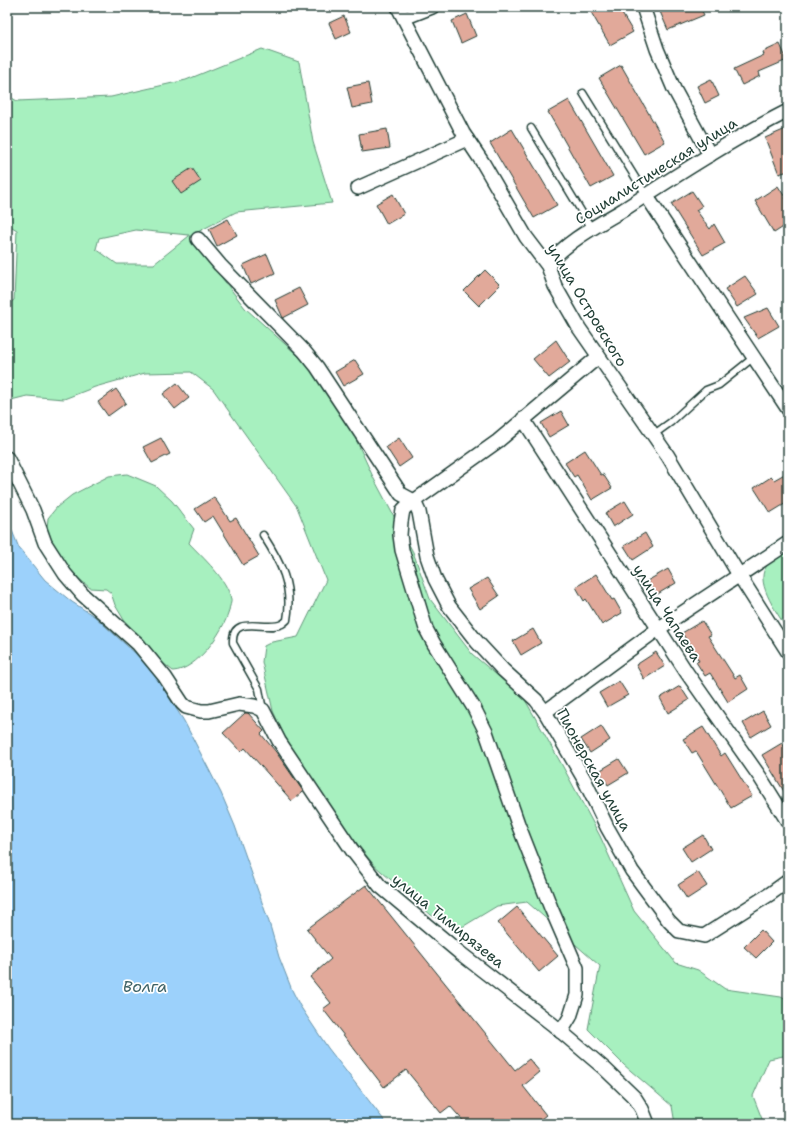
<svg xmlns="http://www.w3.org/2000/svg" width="795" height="1131" viewBox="0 0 795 1131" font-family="'Shantell Sans',sans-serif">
  <rect width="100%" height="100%" fill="#fff"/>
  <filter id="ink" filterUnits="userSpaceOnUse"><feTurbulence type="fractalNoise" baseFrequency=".025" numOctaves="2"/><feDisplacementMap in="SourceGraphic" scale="8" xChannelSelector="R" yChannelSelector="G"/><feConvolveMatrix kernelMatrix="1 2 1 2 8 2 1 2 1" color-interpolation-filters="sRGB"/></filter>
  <g filter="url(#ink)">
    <!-- green -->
    <g fill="#a7f0bf" stroke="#63967a" fill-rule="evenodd">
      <path d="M262,49L299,62L313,142L332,203L236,212L190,236L245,308L305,362L348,422L374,479L413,552L430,599L472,654L524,698L562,765L600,836L634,911L676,963L698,970L725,989L781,997L788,1001V1055L769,1059L753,1096L764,1124H675L672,1106L624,1065L588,1029L600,966L527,902L497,906L459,929L431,915L374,865L332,812L285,737L273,711L262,662L264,646L272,642L298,637L326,580L297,507L213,389L191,372L145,373L95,387L64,399L27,396L7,401V305L14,300L17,230L7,224V95L17,101L111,97L186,80ZM136,230L189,235V236L154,264H117L96,249L99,238Z"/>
      <path d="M127,474L156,486L172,501L194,529L189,543C203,558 227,579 231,599C232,602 229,607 229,611C223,632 197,670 173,671L163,663L124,620L115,605L111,593L106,589L90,588L70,571L55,551L47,528L48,518L57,507L72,495L109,476Z"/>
      <path d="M788,550V631C780,616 754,584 766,567C771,559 780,555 788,550Z"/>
    </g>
    <!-- water -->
    <polygon fill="#9cd1fb" stroke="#6a96ab" points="7,518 19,548 45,580 72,602 94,616 135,653 156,677 184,721 221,793 235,826 269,922 279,957 292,990 300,1006 328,1048 387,1124 7,1124"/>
    <!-- building -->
    <g fill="#e1a99a" stroke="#1f3d34">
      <polygon points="588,7 618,7 633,32 610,45"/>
      <polygon points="658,7 700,7 704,15 668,30"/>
      <polygon points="467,14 476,36 461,43 452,21"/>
      <polygon points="344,16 351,32 336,39 329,23"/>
      <polygon points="780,44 787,60 759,72 760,76 742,85 734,69 764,55 763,52"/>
      <polygon points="621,65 665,142 644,154 599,78"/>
      <polygon points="711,79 719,96 705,103 697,86"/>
      <polygon points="368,83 372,104 352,108 347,87"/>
      <polygon points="569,100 613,176 591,188 548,112"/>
      <polygon points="788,128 788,171 779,174 765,138"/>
      <polygon points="387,129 390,148 362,152 359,134"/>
      <polygon points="512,129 557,205 534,218 490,143"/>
      <polygon points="192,168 201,181 181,194 172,181"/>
      <polygon points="778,186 788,202 788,224 774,233 755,201"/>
      <polygon points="692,191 702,206 696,210 710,229 714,224 725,243 703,255 671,204"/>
      <polygon points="393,194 404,214 387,224 376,204"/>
      <polygon points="228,219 237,235 217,246 209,229"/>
      <polygon points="267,254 275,273 251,284 243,265"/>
      <polygon points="485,270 500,285 479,306 464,291"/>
      <polygon points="745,276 758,294 737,307 725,289"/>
      <polygon points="299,288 308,305 283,318 275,300"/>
      <polygon points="768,308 779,326 758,338 744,318"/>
      <polygon points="556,340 570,362 549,378 533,359"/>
      <polygon points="355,360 364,374 343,386 335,372"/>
      <polygon points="177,383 189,398 175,409 163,394"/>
      <polygon points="116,389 126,403 108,416 98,402"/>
      <polygon points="561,411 569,425 549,437 541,423"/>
      <polygon points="161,438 170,454 152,463 143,447"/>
      <polygon points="399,438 412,458 399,467 386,447"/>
      <polygon points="585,450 601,475 603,474 612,488 592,500 577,475 574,477 565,463"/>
      <polygon points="788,472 788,502 770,513 754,488 771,477 774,480"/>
      <polygon points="214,497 230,521 236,518 259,556 243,565 213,516 204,522 195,509"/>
      <polygon points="625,501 633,514 613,527 605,513"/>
      <polygon points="645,533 653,547 633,560 624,546"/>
      <polygon points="668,569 676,583 656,595 647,581"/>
      <polygon points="596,574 612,600 614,599 622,613 602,625 586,599 584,601 576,587"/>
      <polygon points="487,578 499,596 480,609 468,589"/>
      <polygon points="702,621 711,635 708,636 735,678 740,675 748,689 728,702 710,673 705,676 696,662 699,661 682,633"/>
      <polygon points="533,629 541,643 521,655 513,641"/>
      <polygon points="656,652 665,666 644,679 636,665"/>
      <polygon points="619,681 628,695 607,707 599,693"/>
      <polygon points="680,686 689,700 668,713 660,698"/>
      <polygon points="763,711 771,725 751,737 743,723"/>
      <polygon points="245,713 248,713 264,731 261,734 276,752 303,791 292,801 245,748 241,752 223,733"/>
      <polygon points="601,726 610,740 590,753 581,739"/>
      <polygon points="703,727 721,756 725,753 752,796 731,808 696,751 692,753 683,739"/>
      <polygon points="782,743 788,752 788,798 762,755"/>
      <polygon points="619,759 628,773 608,785 599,771"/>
      <polygon points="703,835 711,849 691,862 682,848"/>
      <polygon points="698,872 707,886 687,899 678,885"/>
      <polygon points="366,885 515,1070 529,1059 540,1072 523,1086 546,1115 535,1124 466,1124 450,1106 441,1113 406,1070 384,1087 323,1009 331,1003 310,977 331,959 307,929"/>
      <polygon points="517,907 558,956 539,972 498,923"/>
      <polygon points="761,930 772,942 756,958 744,947"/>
    </g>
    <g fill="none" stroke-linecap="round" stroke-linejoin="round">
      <defs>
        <g id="lane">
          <polyline points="583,93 646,195"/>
          <polyline points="531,128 592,229"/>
          <polyline points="653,435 671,422 706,390 719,385 754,357"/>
          <path d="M263,710L259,689L233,643C231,613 267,632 282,624C284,623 285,622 287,620C293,585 281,563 263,535"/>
        </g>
        <g id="street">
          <polyline points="398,7 463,133 483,163 526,237 548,266 555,286 579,328 668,456 739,575 788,652"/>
          <polyline points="643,7 657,49 674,89 710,155"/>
          <polyline points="404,18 432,7"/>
          <polyline points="358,188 467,139"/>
          <polyline points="646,195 788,409"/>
          <polyline points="198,239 220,265 304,351 317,367 401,494 414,501"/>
          <path d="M548,266C560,245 601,223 623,210C677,175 731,140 788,111"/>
          <polyline points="523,419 687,673 760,777 788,822"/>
          <polyline points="7,458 33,510 45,543 65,574 83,595 138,644 165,677 182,703 186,707 201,711 209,711 239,704 254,706 263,710 279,741 352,850 380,886 460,953 552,1024 605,1069 635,1098 642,1109 648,1124"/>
          <polyline points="414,501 419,512 427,556 435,579 449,606 477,642 503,670 536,700 545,712 584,779 607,827 632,871 669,921 679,931 704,936 770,894 788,881"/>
          <polyline points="545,712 658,629 788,543"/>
          <polyline points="561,1032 570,1017 577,995 577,968 551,908 518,824 486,732 474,708 434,644 426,629 402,550 400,535 401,522 403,510 408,505 414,501 498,441 598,357"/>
        </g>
      </defs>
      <!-- lane casing -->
      <use href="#lane" stroke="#1f3d34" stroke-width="9"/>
      <!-- street casing -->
      <use href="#street" stroke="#1f3d34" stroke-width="16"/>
      <!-- lane -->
      <use href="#lane" stroke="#fff" stroke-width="6"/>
      <!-- street -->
      <use href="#street" stroke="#fff" stroke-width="13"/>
    </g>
  </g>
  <g text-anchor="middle" stroke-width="3.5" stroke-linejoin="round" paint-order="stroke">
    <!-- street labels -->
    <g font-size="15" fill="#1f3d34" stroke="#fff">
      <text transform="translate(656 171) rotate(-32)" y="5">Социалистическая улица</text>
      <text transform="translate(587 305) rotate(59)" y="5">улица Островского</text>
      <text transform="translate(667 613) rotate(57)" y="5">улица Чапаева</text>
      <text transform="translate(594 770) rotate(61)" y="5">Пионерская улица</text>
      <text transform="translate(448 921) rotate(39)" y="5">улица Тимирязева</text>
    </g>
    <!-- water labels -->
    <g font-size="16" font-style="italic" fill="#3e6266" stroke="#fff">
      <text x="145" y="992">Волга</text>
    </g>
  </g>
  <!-- margin -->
  <rect width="795" height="1131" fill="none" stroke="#fff" stroke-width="24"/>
  <rect x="12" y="12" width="771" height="1107" fill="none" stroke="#1f3d34" stroke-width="1.5" filter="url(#ink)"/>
</svg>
